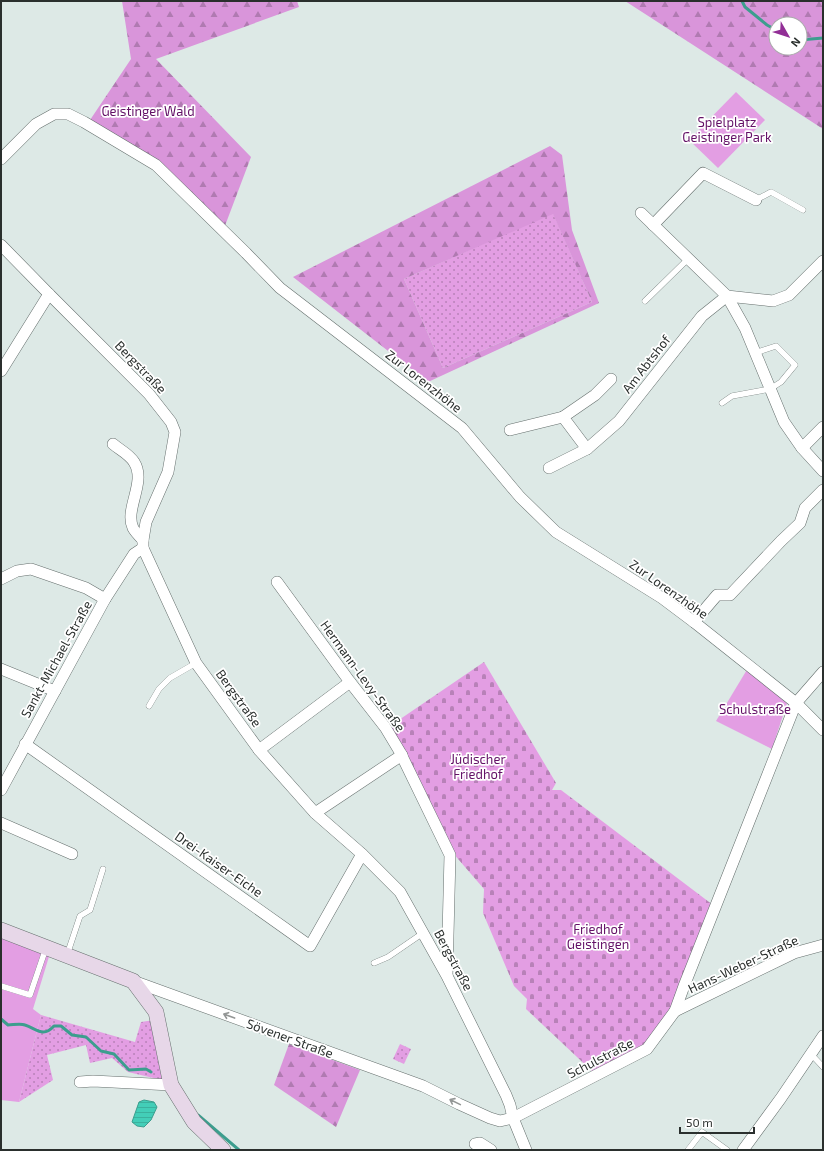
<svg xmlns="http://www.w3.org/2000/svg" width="824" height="1151" viewBox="0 0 824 1151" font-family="'Exo 2',sans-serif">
  <defs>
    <pattern id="grass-dots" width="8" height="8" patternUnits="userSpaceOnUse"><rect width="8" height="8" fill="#e39ee3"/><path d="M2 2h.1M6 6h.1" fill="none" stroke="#b881b8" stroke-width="1.8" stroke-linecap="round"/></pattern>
    <pattern id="forest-firs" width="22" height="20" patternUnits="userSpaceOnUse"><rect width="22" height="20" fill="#d995da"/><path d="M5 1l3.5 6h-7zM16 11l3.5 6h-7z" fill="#b07ab1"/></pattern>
    <pattern id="cemetery-stones" width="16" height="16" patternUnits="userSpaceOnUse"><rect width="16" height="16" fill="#e39ee3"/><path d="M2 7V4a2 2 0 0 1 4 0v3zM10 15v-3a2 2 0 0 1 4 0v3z" fill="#b881b8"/></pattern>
    <pattern id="water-rules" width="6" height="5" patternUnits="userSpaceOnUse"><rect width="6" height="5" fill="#43ceb8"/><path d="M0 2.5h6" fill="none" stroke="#3bb19e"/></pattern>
  </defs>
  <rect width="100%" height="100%" fill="#dde9e6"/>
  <!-- grass -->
  <g fill="url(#grass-dots)">
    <polygon points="553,213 592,302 443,368 404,279"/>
    <polygon points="41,1015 135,1042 141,1022 154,1020 166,1081 128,1072 112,1058 90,1063 86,1045 47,1055 53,1080 19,1102"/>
    <polygon points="400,1044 411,1049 404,1064 393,1059"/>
  </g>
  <!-- forest -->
  <g fill="url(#forest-firs)" fill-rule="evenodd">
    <polygon points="122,1 297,1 299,7 156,59 251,157 223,231 156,165 88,123 131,59"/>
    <path d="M625,1H823V129ZM776,24H800V48H776Z"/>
    <path d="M550,146L562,155L572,230L599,303L428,382L293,277ZM553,214L592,302L443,368L404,279Z"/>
    <polygon points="289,1044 360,1070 336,1127 274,1085"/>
  </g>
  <!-- cemetery -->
  <polygon fill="url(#cemetery-stones)" points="484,662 556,783 552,790 561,790 713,905 672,1007 644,1048 594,1073 526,1009 527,999 514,986 483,913 484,889 452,852 390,726"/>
  <!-- green -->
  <g fill="#e39ee3">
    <polygon points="736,92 765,120 718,168 689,140"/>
    <polygon points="748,668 788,700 772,749 716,721"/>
    <polygon points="1,931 51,950 33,1009 41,1015 19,1102 1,1100"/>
  </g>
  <!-- water -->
  <polygon fill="url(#water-rules)" stroke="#3c9e8e" points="144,1100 154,1102 157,1107 151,1120 144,1127 137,1126 132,1122 139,1102"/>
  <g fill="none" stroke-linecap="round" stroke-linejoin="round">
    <!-- stream -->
    <g stroke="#3c9e8e" stroke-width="3">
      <polyline points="742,1 745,7 767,25 776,30"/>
      <polyline points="800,40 823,38"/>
      <path d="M1,1019L8,1025C13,1025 20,1023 25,1025C37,1029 43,1038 54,1026H61L72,1035L86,1037L101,1051L114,1054L129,1070L146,1069L151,1072"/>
      <polyline points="198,1115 239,1150"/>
    </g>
    <defs>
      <g id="service">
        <polyline points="756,200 771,192 803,210"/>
        <polyline points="645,301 688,259"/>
        <polyline points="722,403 732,396 770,389 781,382 795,365 776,346 755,353"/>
        <polyline points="149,706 159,689 170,678 196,663"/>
        <polyline points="67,955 80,916 90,910 103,869"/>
        <polyline points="374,963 388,957 423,933"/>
        <polyline points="1,986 30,995 46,948"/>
        <polyline points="811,1054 823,1067"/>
        <polyline points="688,1150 702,1132 727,1150"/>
      </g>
      <g id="minor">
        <polyline points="1,159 36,124 54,114 68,114 84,122 156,165 246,253 280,288 462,428 520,497 556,532 662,598 694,622 796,703 823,730"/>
        <polyline points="641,213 727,296 745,328 784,422 802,448 823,471"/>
        <polyline points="653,225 703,173 756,200"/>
        <polyline points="1,245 49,294 149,394 171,422 175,432 168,472 146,522 143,540 143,548 196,663 259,750 315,813 362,854 400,892 447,976 506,1095 510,1105 513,1118 526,1150"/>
        <polyline points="1,371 49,294"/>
        <polyline points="611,379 595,395 563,417 587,449 619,421 702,316 727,296 773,301 789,295 823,261"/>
        <polyline points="510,430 563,417"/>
        <path d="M113,444C120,450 129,454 134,462C147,482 124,509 133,528C135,532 139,536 143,540"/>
        <polyline points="802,448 823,427"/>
        <polyline points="549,468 587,449"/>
        <polyline points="1,579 17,571 31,569 86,588 105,599"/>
        <polyline points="277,582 350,682 385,727 400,752 450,855 447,975"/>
        <polyline points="694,622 717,595 730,595 781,541 800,523 805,508 823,490"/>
        <polyline points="1,669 55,691"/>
        <polyline points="25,744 310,946 362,854"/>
        <polyline points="259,750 350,682"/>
        <polyline points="1,790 105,599 134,554 143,548"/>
        <polyline points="315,813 402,755"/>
        <polyline points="1,823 72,854"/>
        <polyline points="133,981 423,1086 459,1104 490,1118 500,1121 513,1118 647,1049 675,1011 684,986 796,703 823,672"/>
        <polyline points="675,1011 794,953 823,945"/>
        <polyline points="80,1082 93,1081 171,1085"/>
        <polyline points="475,1144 480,1143 491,1150"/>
        <polyline points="743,1150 781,1098 823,1036"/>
      </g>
      <polyline id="secondary" points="1,930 133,981 156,1012 171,1085 194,1122 223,1150"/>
    </defs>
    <!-- service casing -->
    <use href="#service" stroke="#656f6d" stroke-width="6"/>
    <!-- minor casing -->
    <use href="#minor" stroke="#656f6d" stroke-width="12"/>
    <!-- secondary casing -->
    <use href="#secondary" stroke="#656f6d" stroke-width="16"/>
    <!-- service -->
    <use href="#service" stroke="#fff" stroke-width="5.5"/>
    <!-- minor -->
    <use href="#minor" stroke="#fff" stroke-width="11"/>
    <!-- secondary -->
    <use href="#secondary" stroke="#e7d7e8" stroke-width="15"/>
  </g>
  <!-- one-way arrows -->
  <defs><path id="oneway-shaft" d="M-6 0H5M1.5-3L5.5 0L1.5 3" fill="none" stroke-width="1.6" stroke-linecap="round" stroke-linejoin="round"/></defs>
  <g stroke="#949796">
    <use href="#oneway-shaft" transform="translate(229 1016) rotate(-160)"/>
    <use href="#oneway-shaft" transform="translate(455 1102) rotate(-154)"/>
  </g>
  <g text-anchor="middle" stroke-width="3.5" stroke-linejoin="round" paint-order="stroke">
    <!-- park labels -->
    <g font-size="13" fill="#631066" stroke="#fff">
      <text x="148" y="116">Geistinger Wald</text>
      <text x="727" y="127">Spielplatz<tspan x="727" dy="15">Geistinger Park</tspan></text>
      <text x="755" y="714">Schulstraße</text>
      <text x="478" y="764">Jüdischer<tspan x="478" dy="15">Friedhof</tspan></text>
      <text x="598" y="934">Friedhof<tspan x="598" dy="15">Geistingen</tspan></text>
    </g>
    <!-- street labels -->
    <g font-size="13" fill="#2a2f2d" stroke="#fff">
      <text transform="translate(646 364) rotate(-52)" y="5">Am Abtshof</text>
      <text transform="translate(141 367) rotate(46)" y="5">Bergstraße</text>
      <text transform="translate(424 381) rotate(38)" y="5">Zur Lorenzhöhe</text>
      <text transform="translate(669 589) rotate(35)" y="5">Zur Lorenzhöhe</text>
      <text transform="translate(56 659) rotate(-61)" y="5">Sankt-Michael-Straße</text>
      <text transform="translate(363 676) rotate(54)" y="5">Hermann-Levy-Straße</text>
      <text transform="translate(239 698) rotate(54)" y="5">Bergstraße</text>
      <text transform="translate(219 864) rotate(35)" y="5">Drei-Kaiser-Eiche</text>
      <text transform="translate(454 960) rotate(62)" y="5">Bergstraße</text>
      <text transform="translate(743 964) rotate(-25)" y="5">Hans-Weber-Straße</text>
      <text transform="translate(290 1038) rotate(20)" y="5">Sövener Straße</text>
      <text transform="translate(600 1058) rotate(-27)" y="5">Schulstraße</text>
    </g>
  </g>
  <!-- border -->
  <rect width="824" height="1151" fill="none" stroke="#2a2f2d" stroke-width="4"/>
  <!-- north arrow -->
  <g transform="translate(788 36) rotate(129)"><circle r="19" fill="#ffffff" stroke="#aaacab"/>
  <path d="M0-3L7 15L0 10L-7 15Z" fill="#922f96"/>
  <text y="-6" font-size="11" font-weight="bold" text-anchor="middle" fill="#2a2f2d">N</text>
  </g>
  <!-- scale -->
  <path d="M680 1127v6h74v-6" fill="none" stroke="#2a2f2d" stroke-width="2"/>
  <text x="686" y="1127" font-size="12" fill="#2a2f2d" stroke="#ffffff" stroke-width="3" paint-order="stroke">50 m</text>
</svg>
